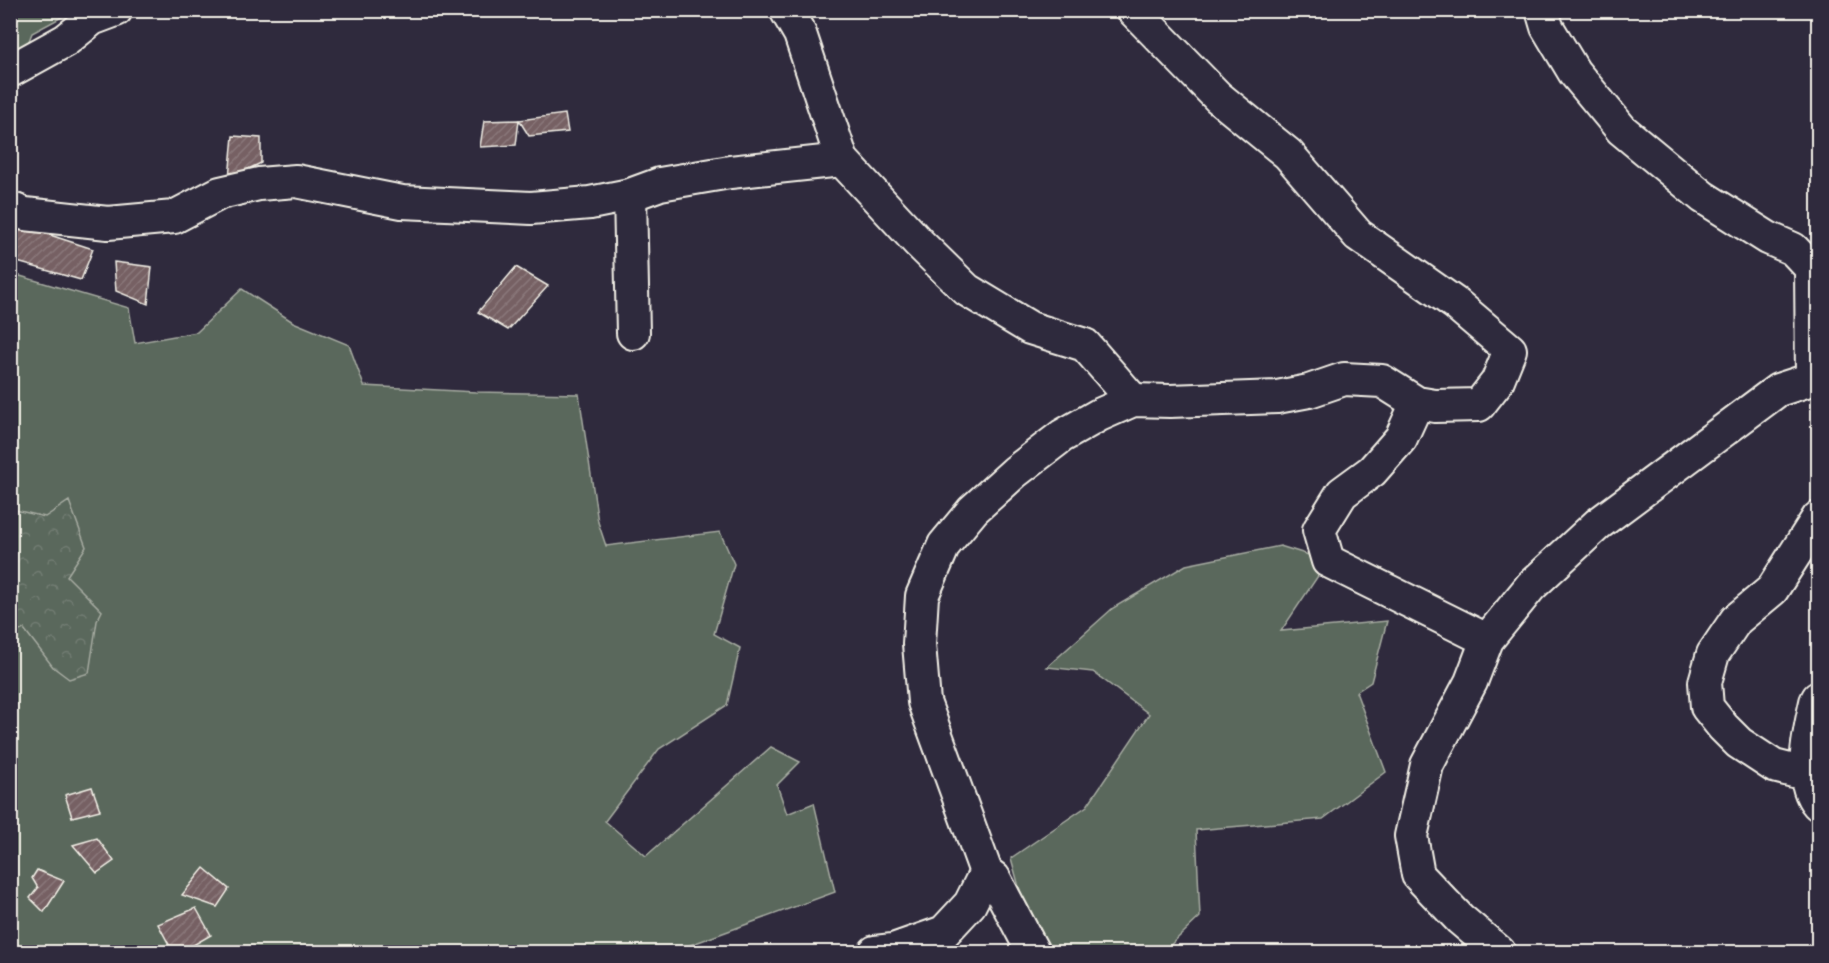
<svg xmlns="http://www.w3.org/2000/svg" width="1829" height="963" viewBox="0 0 1829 963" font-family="Sriracha,sans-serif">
  <defs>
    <pattern id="forest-crowns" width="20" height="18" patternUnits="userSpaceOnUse" patternTransform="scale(1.5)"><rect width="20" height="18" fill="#5a675c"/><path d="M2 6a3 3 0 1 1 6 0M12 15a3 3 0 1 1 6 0" fill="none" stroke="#727d73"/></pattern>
    <pattern id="building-hatch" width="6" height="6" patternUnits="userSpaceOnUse" patternTransform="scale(1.5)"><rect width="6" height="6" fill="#766164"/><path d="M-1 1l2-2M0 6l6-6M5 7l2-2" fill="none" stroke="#8a787a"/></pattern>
  </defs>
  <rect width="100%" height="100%" fill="#2f2a3d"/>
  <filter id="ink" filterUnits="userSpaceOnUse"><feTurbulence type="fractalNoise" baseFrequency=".0167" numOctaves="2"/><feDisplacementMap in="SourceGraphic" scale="12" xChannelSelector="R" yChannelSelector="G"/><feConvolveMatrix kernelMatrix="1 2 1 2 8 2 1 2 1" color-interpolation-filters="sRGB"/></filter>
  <g filter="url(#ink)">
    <!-- grass -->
    <g fill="#5a675c" stroke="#a7aca2" stroke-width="1.5">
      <polygon points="11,11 73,11 32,33 11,87"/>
      <polygon points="10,273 129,308 135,343 197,332 242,289 293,322 349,345 364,386 476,392 579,394 598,522 606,546 720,532 734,564 714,634 740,648 727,705 659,749 605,821 646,856 771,747 800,762 777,785 787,814 814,803 835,892 671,952 11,952"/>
      <polygon points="1280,546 1328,561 1281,631 1387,621 1371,682 1356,692 1386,772 1323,819 1196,830 1200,917 1163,952 1037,952 1011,858 1087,806 1149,714 1093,672 1047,667 1113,608 1186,565"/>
    </g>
    <!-- forest -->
    <polygon fill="url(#forest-crowns)" stroke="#a7aca2" stroke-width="1.5" points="69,501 86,547 67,576 102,611 97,621 89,673 69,679 53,667 24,629 10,635 11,509 45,517"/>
    <!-- building -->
    <g fill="url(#building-hatch)" stroke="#f4f1e8" stroke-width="1.5">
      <polygon points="565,114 568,132 529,136 519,120"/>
      <polygon points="519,120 516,145 480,147 484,121"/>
      <polygon points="233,136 261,138 261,163 229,178"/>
      <polygon points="10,222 93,249 81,280 10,260"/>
      <polygon points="114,262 152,267 148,304 116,291"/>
      <polygon points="516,267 548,286 508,330 478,312"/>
      <polygon points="92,787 100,810 72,817 65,795"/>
      <polygon points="97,838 114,861 97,873 73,845"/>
      <polygon points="204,868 229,889 217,907 182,895"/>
      <polygon points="37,870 64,881 44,912 30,898 38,888 32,878"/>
      <polygon points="196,908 211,935 181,952 173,952 158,924"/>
    </g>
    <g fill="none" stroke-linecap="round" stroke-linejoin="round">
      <defs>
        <g id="minor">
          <polyline points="786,10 800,34 842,160 919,243 967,290 1030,328 1085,345 1133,400"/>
          <polyline points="1542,10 1547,27 1574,72 1622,130 1703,197 1768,238 1793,249 1811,268 1812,379"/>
          <polyline points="10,71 66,40 92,19 116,10"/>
          <polyline points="630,195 633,333"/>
          <polyline points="10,208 25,214 108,223 174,217 220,193 259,184 296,181 402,202 531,208 590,203 630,195 660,184 730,172 842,160"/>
          <polyline points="1417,403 1401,438 1372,471 1342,493 1319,530 1328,561 1487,640"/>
          <path d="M1818,698L1816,702C1810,730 1797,780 1818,804"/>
          <polyline points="1809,775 1774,766 1739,743 1723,727 1707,707 1705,682 1713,654 1736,620 1772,590 1818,518"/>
          <polyline points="875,952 893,950 944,932 970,904 986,872"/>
          <polyline points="1033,952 994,878 986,872 924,702 919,644 922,596 944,545 973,510 1015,472 1062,436 1099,415 1133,400 1170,401 1277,397 1309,391 1344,379 1382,381 1417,403 1435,406 1479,405 1497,382 1510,350 1456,304 1358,235 1288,154 1218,97 1133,10"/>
          <polyline points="1499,952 1460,919 1418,875 1411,836 1427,765 1471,682 1487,640 1531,586 1598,524 1778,390 1812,379"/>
        </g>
      </defs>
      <!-- minor casing -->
      <use href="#minor" stroke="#f4f1e8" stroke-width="36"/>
      <!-- minor -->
      <use href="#minor" stroke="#2f2a3d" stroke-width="32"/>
    </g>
  </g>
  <!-- margin -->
  <rect width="1829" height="963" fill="none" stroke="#2f2a3d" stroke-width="36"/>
  <rect x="18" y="18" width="1793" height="927" fill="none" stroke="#f4f1e8" stroke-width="2" filter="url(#ink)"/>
</svg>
